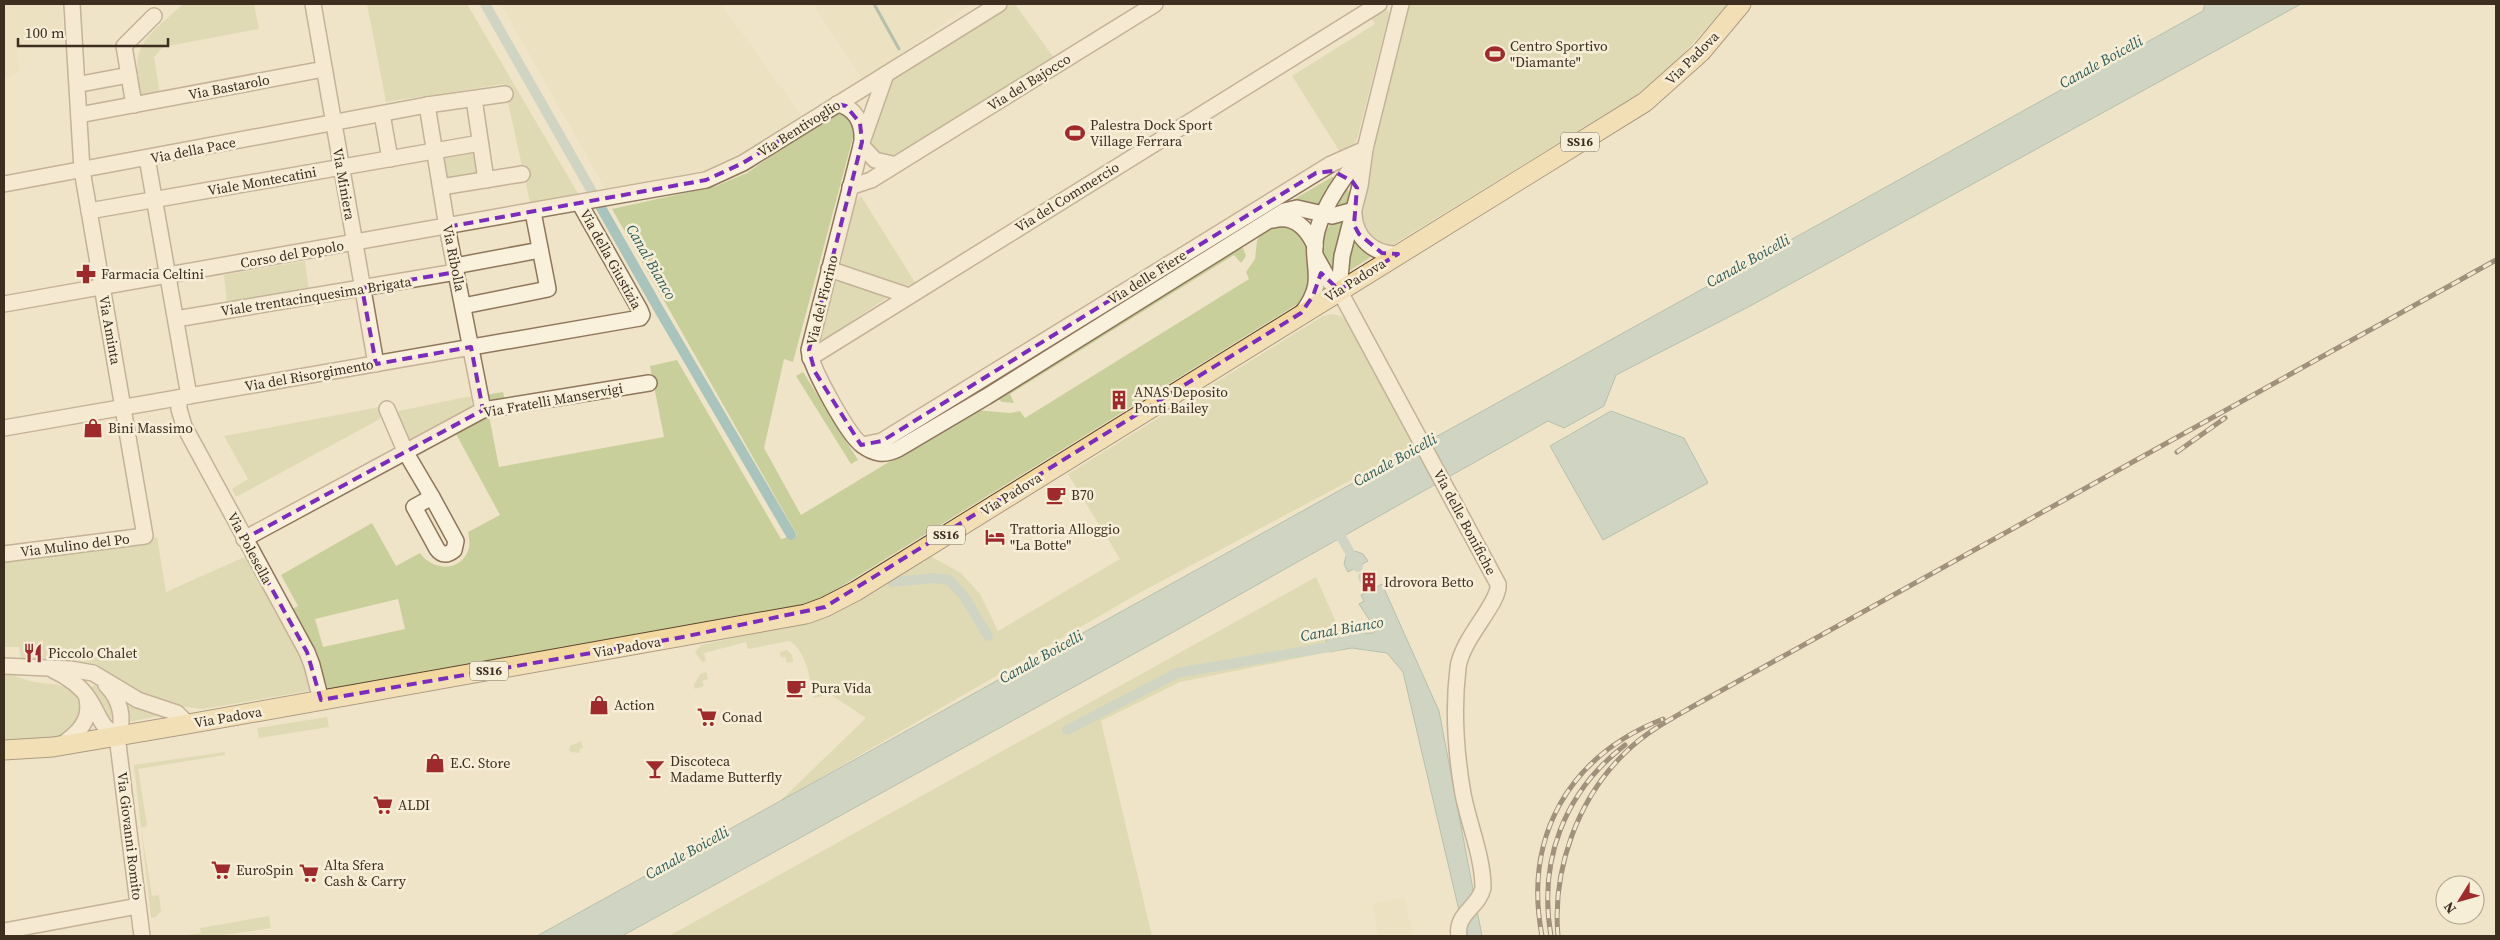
<svg xmlns="http://www.w3.org/2000/svg" width="2500" height="940" viewBox="0 0 2500 940" font-family="'Source Serif 4',serif">
  <rect width="100%" height="100%" fill="#f0e4c8"/>
  <!-- farmland -->
  <g fill="#e6deb5">
    <polygon points="4,4 61,4 63,39 16,43 19,72 4,79"/>
    <polygon points="501,4 727,4 723,7 804,119 742,156 710,172 607,192"/>
    <polygon points="813,4 971,4 864,81"/>
    <polygon points="1404,897 1413,936 1379,936 1372,904"/>
  </g>
  <!-- green -->
  <g fill="#c9cf9b" fill-rule="evenodd">
    <path d="M183,4H254L259,29L163,47L154,57L160,94L140,98C130,41 145,40 183,4Z"/>
    <polygon points="367,4 467,4 579,195 530,203 504,84 386,102"/>
    <polygon points="1010,4 1015,4 1054,58 894,156 881,157 871,150 873,133 885,83"/>
    <polygon points="1410,4 1728,4 1676,62 1635,96 1386,249 1373,245 1358,214"/>
    <polygon points="1382,9 1387,9 1389,14 1357,139 1353,147 1342,155 1292,76 1375,24 1370,16"/>
    <path d="M841,111L848,114L855,130L793,362L784,359L764,448L801,515L975,410L1010,413L1020,411L1025,418L1249,279L1246,272L1255,259L1257,241L1261,234L1277,224L1296,228L1307,240L1311,277L1307,293L1299,303L803,610L329,693L316,650L311,651L290,610L298,606L281,575L372,523L396,566L420,553C434,572 462,572 469,548C470,544 469,537 468,532L500,515L456,434L489,416L499,467L664,437L650,366L677,360L781,539L797,535L612,209L716,186L747,173L829,115ZM398,599L405,629L323,647L315,619Z"/>
    <polygon points="477,147 482,177 447,183 441,153"/>
    <polygon points="1332,177 1337,178 1321,210 1292,204 1291,201"/>
    <path d="M1346,185C1353,198 1348,207 1334,211Z"/>
    <path d="M861,196L916,284C898,291 863,274 845,267L840,263L854,202Z"/>
    <polygon points="1348,217 1333,273 1321,260 1320,244 1332,220"/>
    <polygon points="1351,230 1362,248 1374,255 1343,275"/>
    <polygon points="1239,246 1243,248 1246,256 1241,263 1234,255 1010,394 1014,403 1002,402 998,399 1000,395"/>
    <polygon points="305,261 309,292 227,306 224,275"/>
    <polygon points="841,279 886,294 888,297 822,341 819,336 834,284"/>
    <path d="M1333,314L1341,316L1349,323L1415,446L1141,592L779,802L866,718L830,694L814,698C809,678 808,654 790,641L748,649L746,642L704,653L706,661L702,662L695,652L701,645L710,643L826,618L874,593L930,556L961,573L980,594L998,631L1120,559L1068,474L1323,316Z"/>
    <polygon points="803,372 858,460 851,464 796,376"/>
    <polygon points="503,392 505,401 496,403 484,395"/>
    <polygon points="471,396 472,407 468,411 408,444 394,412"/>
    <polygon points="380,407 380,419 236,497 232,489 248,479 224,436"/>
    <polygon points="157,537 166,592 249,555 306,656 312,686 308,691 203,709 167,705 148,700 93,664 21,660 19,647 4,647 4,557"/>
    <polygon points="1316,577 1340,631 1325,634 1329,652 1180,682 1101,721 1152,936 669,936"/>
    <polygon points="787,650 792,655 793,662 787,663 785,657 781,658 780,652"/>
    <path d="M4,672C14,675 24,680 34,682C66,686 85,683 79,723L61,737L4,747Z"/>
    <polygon points="706,672 708,679 702,681 704,686 695,689 694,685 700,674"/>
    <polygon points="94,685 106,691 114,711 110,722 90,689"/>
    <polygon points="124,698 157,713 160,716 128,722"/>
    <polygon points="327,717 329,727 259,738 257,728"/>
    <polygon points="581,741 583,748 579,749 580,753 571,752 569,750 570,746"/>
    <polygon points="225,752 225,755 138,769 147,826 141,828 152,896 159,895 161,911 156,917 151,918 134,765"/>
    <polygon points="269,916 271,928 218,936 179,936 201,933 200,928"/>
  </g>
  <!-- water -->
  <g fill="#a9c4bc" stroke="#6f938a">
    <polygon points="2205,4 2301,4 1752,305 1616,375 1604,406 1564,428 1548,421 1159,640 622,936 537,936 2203,11"/>
    <polygon points="1611,411 1684,438 1708,483 1603,540 1550,446"/>
    <polygon points="1355,551 1363,554 1368,561 1348,572 1344,564 1346,556"/>
    <polygon points="1382,584 1439,711 1482,936 1465,936 1403,672 1387,653 1352,648 1329,652 1326,639 1346,633 1373,633 1376,630 1359,604 1364,601 1361,595"/>
  </g>
  <g fill="none" stroke-linecap="round" stroke-linejoin="round">
    <!-- stream -->
    <polyline stroke="#6f938a" stroke-width="3" points="874,4 899,49"/>
    <!-- canal -->
    <g stroke="#a9c4bc" stroke-width="10">
      <polyline points="485,4 661,313 791,535"/>
      <polyline points="1335,526 1358,567"/>
      <polyline points="1363,577 1376,601"/>
      <polyline points="892,582 934,578 949,580 964,596 988,636"/>
      <polyline points="1067,730 1177,673 1340,645"/>
    </g>
    <defs>
      <g id="minor">
        <polyline points="313,4 376,364"/>
        <path d="M886,74L862,142L809,350C811,368 848,435 862,445C874,454 884,456 898,449L986,397L1284,211L1297,208L1332,216L1354,210"/>
        <polyline points="86,83 129,75"/>
        <polyline points="474,99 486,180"/>
        <path d="M837,104C855,107 863,123 862,140"/>
        <polyline points="134,105 124,46 154,16"/>
        <polyline points="427,105 447,227 483,410"/>
        <polyline points="382,114 390,159"/>
        <polyline points="79,115 324,69"/>
        <polyline points="861,145 875,160 892,164"/>
        <polyline points="147,158 189,396"/>
        <polyline points="4,184 427,105 505,94"/>
        <polyline points="441,187 522,174"/>
        <polyline points="850,187 871,180 1155,4"/>
        <polyline points="89,211 480,143"/>
        <path d="M1354,214C1355,238 1374,255 1398,254"/>
        <path d="M1273,220C1294,214 1307,228 1315,246"/>
        <path d="M1316,257L1330,282L1339,290L1498,584C1501,602 1461,639 1458,668C1453,709 1456,754 1463,794C1469,825 1483,857 1483,888C1479,907 1455,914 1459,936"/>
        <polyline points="455,266 540,250"/>
        <polyline points="829,269 909,296"/>
        <polyline points="1339,290 1342,256 1360,186 1365,149 1401,4"/>
        <polyline points="4,304 706,180 743,163 999,4"/>
        <polyline points="463,306 548,289 533,212"/>
        <path d="M1302,313C1329,278 1308,266 1317,231C1325,202 1346,175 1364,151"/>
        <polyline points="176,319 456,272"/>
        <polyline points="810,358 1379,4"/>
        <polyline points="179,398 179,409 184,426 307,652 312,665 321,700"/>
        <polyline points="387,409 406,453 432,497"/>
        <polyline points="4,428 640,318 642,315 640,310 580,204"/>
        <polyline points="862,445 882,441 1331,164 1365,149"/>
        <path d="M432,497L456,541L454,550C448,555 442,556 437,549L414,507Z"/>
        <polyline points="244,539 483,410 649,383"/>
        <polyline points="4,554 145,536 82,170 72,4"/>
        <polyline points="4,666 70,669 93,673 138,700 177,713 188,724"/>
        <path d="M53,670C68,677 80,685 89,699C99,714 100,727 117,736"/>
        <path d="M106,685C119,698 126,718 117,736"/>
        <polyline points="117,736 142,936"/>
        <path d="M60,746C77,734 92,721 87,699"/>
        <polyline points="4,931 138,906"/>
      </g>
      <polyline id="major" points="4,750 53,747 188,724 806,614 825,607 856,591 1645,102 1701,52 1741,4"/>
    </defs>
    <!-- minor casing -->
    <use href="#minor" stroke="#8d765c" stroke-width="18"/>
    <!-- major casing -->
    <use href="#major" stroke="#5b4430" stroke-width="21"/>
    <!-- minor -->
    <use href="#minor" stroke="#faf1dc" stroke-width="15"/>
    <!-- major -->
    <use href="#major" stroke="#f3d9a0" stroke-width="19"/>
    <defs>
      <g id="rail">
        <polyline points="2177,452 2225,418"/>
        <path d="M1542,936C1523,836 1569,756 1663,719"/>
        <path d="M1551,936C1538,861 1564,792 1625,745"/>
        <path d="M1558,936C1552,869 1578,797 1627,751C1645,733 1669,720 1690,708L2496,260"/>
      </g>
    </defs>
    <!-- rail casing -->
    <use href="#rail" stroke="#3d2e20" stroke-width="5"/>
    <!-- rail -->
    <use href="#rail" stroke="#f7eed8" stroke-width="3" stroke-dasharray="9" stroke-linecap="butt"/>
  </g>
  <!-- marked area -->
  <path d="M0 0H2500V940H0ZM837,104L846,106L860,123L862,142L809,350L815,372L861,445L882,441L1316,173L1333,171L1352,181L1357,188L1354,225L1359,234L1382,253L1398,254L1339,290L1321,273L1313,296L1301,313L825,607L683,637L321,700L307,652L244,539L483,410L471,347L376,364L362,288L456,272L447,227L706,180L743,163Z" fill="#f0e4c8" fill-opacity=".55" fill-rule="evenodd"/>
  <path fill="none" stroke="#7b2cbf" stroke-width="4" stroke-dasharray="10 6" stroke-linejoin="round" d="M837,104L846,106L860,123L862,142L809,350L815,372L861,445L882,441L1316,173L1333,171L1352,181L1357,188L1354,225L1359,234L1382,253L1398,254L1339,290L1321,273L1313,296L1301,313L825,607L683,637L321,700L307,652L244,539L483,410L471,347L376,364L362,288L456,272L447,227L706,180L743,163Z"/>
  <!-- icons -->
  <defs>
    <symbol id="stadium-bare" viewBox="-9 -9 18 18"><path d="M0-5a6.5 5 0 1 0 0 10a6.5 5 0 1 0 0-10ZM-3.5-1.8h7v3.6h-7Z" fill="#9e2a2b" stroke="#f7eed8" stroke-width="2.5" paint-order="stroke"/></symbol>
    <symbol id="pharmacy-bare" viewBox="-9 -9 18 18"><path d="M-2-6h4v4h4v4h-4v4h-4v-4h-4v-4h4Z" fill="#9e2a2b" stroke="#f7eed8" stroke-width="2.5" paint-order="stroke"/></symbol>
    <symbol id="building-bare" viewBox="-9 -9 18 18"><path d="M-4-6H4V6H1V3H-1V6H-4ZM-2.5-4.3h1.7v1.8h-1.7ZM.8-4.3h1.7v1.8H.8ZM-2.5-1h1.7V.8h-1.7ZM.8-1h1.7V.8H.8Z" fill="#9e2a2b" stroke="#f7eed8" stroke-width="2.5" paint-order="stroke"/></symbol>
    <symbol id="shop-bare" viewBox="-9 -9 18 18"><path d="M-5-2.5h2.3a2.7 3.5 0 0 1 5.4 0H5L5.5 6h-11ZM-1.5-2.5h3a1.5 2.3 0 0 0-3 0Z" fill="#9e2a2b" stroke="#f7eed8" stroke-width="2.5" paint-order="stroke"/></symbol>
    <symbol id="cafe-bare" viewBox="-9 -9 18 18"><path d="M-5.5-4.5H6V0H3Q3 3.5 0 3.5H-2.5Q-5.5 3.5-5.5 0ZM3-3.2v2h1.7v-2ZM-6 4.5H4V6H-6Z" fill="#9e2a2b" stroke="#f7eed8" stroke-width="2.5" paint-order="stroke"/></symbol>
    <symbol id="hotel-bare" viewBox="-9 -9 18 18"><path d="M-6-4.5h1.5V1H6V5H4.5V3h-9V5H-6ZM-4 0a1.8 1.8 0 1 1 3.6 0ZM.5 0V-2.5h3Q6-2.5 6 0Z" fill="#9e2a2b" stroke="#f7eed8" stroke-width="2.5" paint-order="stroke"/></symbol>
    <symbol id="restaurant-bare" viewBox="-9 -9 18 18"><path d="M-5-6h1v4h1v-4h1v4h1v-4h1v5L-1.5 .5V6h-2V.5L-5-1ZM5-6V6H3V1.5H1.5Q1.5-4 5-6Z" fill="#9e2a2b" stroke="#f7eed8" stroke-width="2.5" paint-order="stroke"/></symbol>
    <symbol id="supermarket-bare" viewBox="-9 -9 18 18"><path d="M-6-5.5h2.5l.6 2H6L4.5 2H-2.5L-4.4-4H-6ZM-1.5 3.2a1.3 1.3 0 1 0 .1 0ZM3 3.2a1.3 1.3 0 1 0 .1 0Z" fill="#9e2a2b" stroke="#f7eed8" stroke-width="2.5" paint-order="stroke"/></symbol>
    <symbol id="bar-bare" viewBox="-9 -9 18 18"><path d="M-6-5H6L.8 .8V4.5H3.5V6h-7V4.5H-.8V.8Z" fill="#9e2a2b" stroke="#f7eed8" stroke-width="2.5" paint-order="stroke"/></symbol>
  </defs>
  <g fill-rule="evenodd">
    <use href="#stadium-bare" x="1481" y="40" width="28" height="28"/>
    <use href="#stadium-bare" x="1061" y="119" width="28" height="28"/>
    <use href="#pharmacy-bare" x="72" y="260" width="28" height="28"/>
    <use href="#building-bare" x="1105" y="386" width="28" height="28"/>
    <use href="#shop-bare" x="79" y="414" width="28" height="28"/>
    <use href="#cafe-bare" x="1042" y="481" width="28" height="28"/>
    <use href="#hotel-bare" x="981" y="523" width="28" height="28"/>
    <use href="#building-bare" x="1355" y="568" width="28" height="28"/>
    <use href="#restaurant-bare" x="19" y="639" width="28" height="28"/>
    <use href="#cafe-bare" x="782" y="674" width="28" height="28"/>
    <use href="#shop-bare" x="585" y="691" width="28" height="28"/>
    <use href="#supermarket-bare" x="693" y="703" width="28" height="28"/>
    <use href="#shop-bare" x="421" y="749" width="28" height="28"/>
    <use href="#bar-bare" x="641" y="755" width="28" height="28"/>
    <use href="#supermarket-bare" x="369" y="791" width="28" height="28"/>
    <use href="#supermarket-bare" x="207" y="856" width="28" height="28"/>
    <use href="#supermarket-bare" x="295" y="859" width="28" height="28"/>
  </g>
  <g text-anchor="middle" stroke-width="5" stroke-linejoin="round" paint-order="stroke">
    <!-- shield labels -->
    <g fill="#f7eed8" stroke="#756857" stroke-width="1">
      <rect x="1561" y="132.5" width="38" height="19" rx="4"/>
      <rect x="927" y="525.5" width="38" height="19" rx="4"/>
      <rect x="470" y="661.5" width="38" height="19" rx="4"/>
    </g>
    <g font-size="12" font-weight="bold" fill="#3d2e20">
      <text x="1580" y="146">SS16</text>
      <text x="946" y="539">SS16</text>
      <text x="489" y="675">SS16</text>
    </g>
    <!-- poi labels -->
    <g font-size="14" fill="#3d2e20" stroke="#f7eed8" text-anchor="start">
      <text x="1510" y="51">Centro Sportivo<tspan x="1510" dy="16">"Diamante"</tspan></text>
      <text x="1090" y="130">Palestra Dock Sport<tspan x="1090" dy="16">Village Ferrara</tspan></text>
      <text x="101" y="279">Farmacia Celtini</text>
      <text x="1134" y="397">ANAS Deposito<tspan x="1134" dy="16">Ponti Bailey</tspan></text>
      <text x="108" y="433">Bini Massimo</text>
      <text x="1071" y="500">B70</text>
      <text x="1010" y="534">Trattoria Alloggio<tspan x="1010" dy="16">"La Botte"</tspan></text>
      <text x="1384" y="587">Idrovora Betto</text>
      <text x="48" y="658">Piccolo Chalet</text>
      <text x="811" y="693">Pura Vida</text>
      <text x="614" y="710">Action</text>
      <text x="722" y="722">Conad</text>
      <text x="670" y="766">Discoteca<tspan x="670" dy="16">Madame Butterfly</tspan></text>
      <text x="450" y="768">E.C. Store</text>
      <text x="398" y="810">ALDI</text>
      <text x="324" y="870">Alta Sfera<tspan x="324" dy="16">Cash &amp; Carry</tspan></text>
      <text x="236" y="875">EuroSpin</text>
    </g>
    <!-- street labels -->
    <g font-size="14" fill="#3d2e20" stroke="#f7eed8">
      <text transform="translate(1692 58) rotate(-45)" y="5">Via Padova</text>
      <text transform="translate(1029 82) rotate(-32)" y="5">Via del Bajocco</text>
      <text transform="translate(229 87) rotate(-11)" y="5">Via Bastarolo</text>
      <text transform="translate(799 128) rotate(-32)" y="5">Via Bentivoglio</text>
      <text transform="translate(193 150) rotate(-11)" y="5">Via della Pace</text>
      <text transform="translate(262 181) rotate(-10)" y="5">Viale Montecatini</text>
      <text transform="translate(344 184) rotate(80)" y="5">Via Miniera</text>
      <text transform="translate(1067 197) rotate(-32)" y="5">Via del Commercio</text>
      <text transform="translate(292 254) rotate(-10)" y="5">Corso del Popolo</text>
      <text transform="translate(454 258) rotate(79)" y="5">Via Ribolla</text>
      <text transform="translate(611 259) rotate(61)" y="5">Via della Giustizia</text>
      <text transform="translate(1147 277) rotate(-32)" y="5">Via delle Fiere</text>
      <text transform="translate(1355 280) rotate(-32)" y="5">Via Padova</text>
      <text transform="translate(316 296) rotate(-9)" y="5">Viale trentacinquesima Brigata</text>
      <text transform="translate(822 300) rotate(-76)" y="5">Via del Fiorino</text>
      <text transform="translate(110 330) rotate(80)" y="5">Via Aminta</text>
      <text transform="translate(309 375) rotate(-10)" y="5">Via del Risorgimento</text>
      <text transform="translate(553 400) rotate(-10)" y="5">Via Fratelli Manservigi</text>
      <text transform="translate(1011 494) rotate(-32)" y="5">Via Padova</text>
      <text transform="translate(1465 522) rotate(62)" y="5">Via delle Bonifiche</text>
      <text transform="translate(75 545) rotate(-7)" y="5">Via Mulino del Po</text>
      <text transform="translate(250 548) rotate(62)" y="5">Via Polesella</text>
      <text transform="translate(627 647) rotate(-10)" y="5">Via Padova</text>
      <text transform="translate(228 717) rotate(-10)" y="5">Via Padova</text>
      <text transform="translate(130 836) rotate(83)" y="5">Via Giovanni Romito</text>
    </g>
    <!-- water labels -->
    <g font-size="15" font-style="italic" fill="#2f5d5a" stroke="#f7eed8">
      <text transform="translate(2101 62) rotate(-29)" y="5">Canale Boicelli</text>
      <text transform="translate(1748 261) rotate(-29)" y="5">Canale Boicelli</text>
      <text transform="translate(651 262) rotate(60)" y="5">Canal Bianco</text>
      <text transform="translate(1395 460) rotate(-29)" y="5">Canale Boicelli</text>
      <text transform="translate(1342 629) rotate(-10)" y="5">Canal Bianco</text>
      <text transform="translate(1041 657) rotate(-29)" y="5">Canale Boicelli</text>
      <text transform="translate(687 853) rotate(-29)" y="5">Canale Boicelli</text>
    </g>
  </g>
  <!-- border -->
  <rect width="2500" height="940" fill="none" stroke="#3d2e20" stroke-width="10"/>
  <!-- north arrow -->
  <g transform="translate(2460 900) rotate(233)"><circle r="24" fill="#f7eed8" stroke="#ada18e"/>
  <path d="M0-4L9 19L0 12L-9 19Z" fill="#9e2a2b"/>
  <text y="-8" font-size="14" font-weight="bold" text-anchor="middle" fill="#3d2e20">N</text>
  </g>
  <!-- scale -->
  <path d="M18 38v8h150v-8" fill="none" stroke="#3d2e20" stroke-width="2.5"/>
  <text x="25" y="38" font-size="15" fill="#3d2e20" stroke="#f7eed8" stroke-width="4" paint-order="stroke">100 m</text>
</svg>
